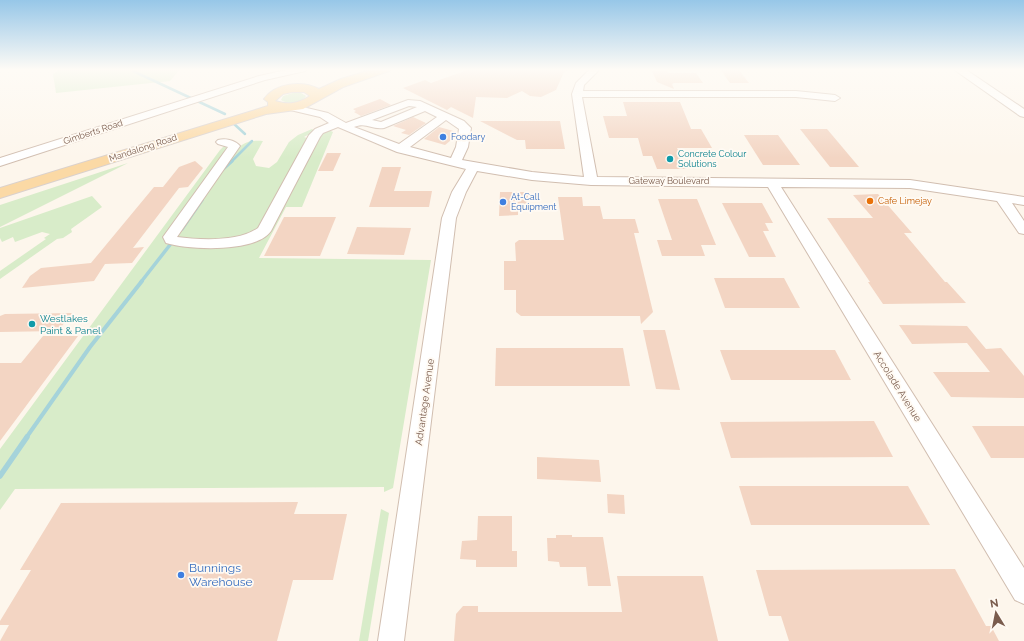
<svg xmlns="http://www.w3.org/2000/svg" width="1024" height="641" viewBox="0 0 1024 641" font-family="Raleway,sans-serif">
  <rect width="100%" height="100%" fill="#fdf6ec"/>
  <!-- green -->
  <g fill="#d8ecc9">
    <polygon points="60,69 180,69 170,81 56,93 53,74"/>
    <path d="M293,93H301L306,96C301,104 288,105 281,100L283,96Z"/>
    <path d="M312,129L315,131L304,137L315,141L319,133L327,129L333,132L302,207H286L259,258L431,260L393,488L384,492V487L15,489L0,510V449L220,150L225,145L237,150C243,141 253,140 263,141L253,159L256,166L269,168L277,162L289,142L298,135Z"/>
    <polygon points="128,163 0,227 0,205"/>
    <polygon points="92,196 102,207 71,229 72,232 63,238 57,239 0,279 0,271 46,239 44,238 50,234 42,232 15,242 13,237 2,242 0,238 0,228"/>
    <polygon points="381,509 389,513 368,641 359,641"/>
  </g>
  <g fill="none" stroke-linecap="round" stroke-linejoin="round">
    <!-- stream-far3 -->
    <g stroke="#a5d3da" stroke-width="2.5">
      <polyline points="136,69 133,71 225,114"/>
      <polyline points="233,123 245,134"/>
      <polyline points="231,162 252,141"/>
    </g>
    <!-- stream-far2 -->
    <g stroke="#a5d3da" stroke-width="3.5">
      <polyline points="222,170 232,161"/>
      <polyline points="182,229 202,200"/>
      <polyline points="141,282 173,241"/>
    </g>
    <!-- stream-far1 -->
    <polyline stroke="#a5d3da" stroke-width="4" points="26,438 90,347 142,281"/>
    <!-- stream -->
    <polyline stroke="#a5d3da" stroke-width="5.5" points="0,476 27,437"/>
  </g>
  <!-- building -->
  <g fill="#f3d5c3">
    <polygon points="470,69 571,69 564,72 556,90 541,97 530,96 522,91 507,98 476,97 473,118 451,107 447,110 403,88 425,80 431,83"/>
    <polygon points="720,69 738,69 749,83 730,83"/>
    <polygon points="652,71 667,71 668,73 696,73 703,83 674,83 672,84 674,89 657,82"/>
    <polygon points="380,99 391,105 361,116 354,112 356,111 353,109"/>
    <polygon points="623,102 680,102 691,129 701,129 712,148 677,148 687,169 657,169 652,156 643,156 638,138 609,138 603,116 627,116"/>
    <polygon points="413,117 426,123 409,135 401,133 406,130 393,126"/>
    <polygon points="480,121 560,121 565,149 526,149 525,140 517,140"/>
    <polygon points="439,127 457,132 456,136 445,145 424,139"/>
    <polygon points="800,129 827,129 859,167 830,167"/>
    <polygon points="744,135 778,135 800,165 763,165"/>
    <polygon points="327,153 341,153 333,171 318,171"/>
    <polygon points="195,161 203,168 188,187 179,188 133,248 144,247 132,263 105,264 94,281 22,288 30,276 41,268 91,263 154,187 163,187 179,167"/>
    <polygon points="382,167 401,167 394,191 432,191 429,207 369,207"/>
    <polygon points="500,192 529,192 528,210 518,210 518,215 499,216"/>
    <polygon points="878,194 912,233 904,233 945,282 947,282 966,303 883,304 868,282 870,282 827,218 873,218 853,195"/>
    <polygon points="558,197 582,197 583,206 600,206 603,219 635,219 639,233 634,233 653,312 641,324 640,316 521,316 516,312 516,290 504,290 504,261 516,261 515,243 519,240 564,240"/>
    <polygon points="658,199 697,199 716,245 701,245 705,256 662,256 657,240 672,240"/>
    <polygon points="722,203 762,203 773,223 765,223 769,231 763,231 776,257 749,257"/>
    <polygon points="284,217 336,217 320,256 264,256"/>
    <polygon points="357,227 411,228 404,255 347,254"/>
    <polygon points="714,278 784,278 800,308 725,308"/>
    <polygon points="72,313 58,331 0,332 0,316 5,314"/>
    <polygon points="899,325 967,326 986,349 1001,348 1024,376 1024,398 951,397 933,372 990,372 967,343 912,344"/>
    <polygon points="643,330 665,330 680,390 656,389"/>
    <polygon points="43,336 78,336 0,441 0,363 21,363"/>
    <polygon points="496,348 623,348 630,386 495,386"/>
    <polygon points="720,350 835,350 851,380 731,380"/>
    <polygon points="874,421 893,457 731,458 720,422"/>
    <polygon points="972,426 1024,426 1024,458 991,458"/>
    <polygon points="537,457 599,460 601,482 537,479"/>
    <polygon points="739,486 908,486 930,525 751,525"/>
    <polygon points="607,494 624,495 625,514 608,513"/>
    <polygon points="298,502 294,514 347,514 333,580 293,580 277,641 0,641 9,625 0,625 0,621 31,570 20,570 61,503"/>
    <polygon points="478,516 512,516 512,551 517,551 517,567 476,567 476,560 460,559 462,541 477,540"/>
    <polygon points="556,535 572,535 572,537 603,537 611,586 588,586 586,567 560,567 559,562 548,561 547,538 556,538"/>
    <polygon points="955,569 986,626 991,626 999,641 789,641 781,616 769,616 756,570"/>
    <polygon points="617,576 703,576 718,641 454,641 456,614 463,606 478,606 478,612 622,612"/>
  </g>
  <g fill="none" stroke-linecap="round" stroke-linejoin="round">
    <defs>
      <g id="minor">
        <polygon points="291,69 307,69 305,71 265,80 0,166 0,158 259,76"/>
        <path d="M590,69H600L584,85L583,91H796L835,95L840,98L835,101L796,97H582L597,177L910,180L1024,197V205L1012,203L1024,221V234L1019,233L997,201L910,188L781,187L1024,568V604L1015,600L768,187L591,185L532,180L477,171L466,192L456,218L404,641H378L442,218L452,192L466,169L397,152L338,127L323,133L320,137L271,231C256,253 189,250 166,243L163,237L228,147L218,144L216,142L218,140C225,138 235,140 240,146L177,237C200,240 239,242 258,228L309,135L315,129L329,123L320,117L286,109L285,107L290,104L328,113L346,123L408,100L420,101L464,121L471,128L468,147L462,160L532,172L584,177L572,94L576,83ZM409,106L417,107L381,122L372,120ZM425,111L437,117L399,144L354,127C366,122 372,130 384,128ZM446,120L459,129L456,147L451,158L410,147Z"/>
        <polygon points="955,69 965,69 1024,109 1024,117 1020,116 956,71"/>
      </g>
      <path id="major" d="M374,69H391L389,71L343,87L303,109L266,114L0,198V188L268,106V102L264,99C275,83 302,80 319,89L341,79ZM292,92H304L310,96C297,104 289,105 275,101L283,94Z"/>
    </defs>
    <!-- minor casing -->
    <use href="#minor" stroke="#d1beb0" stroke-width="2"/>
    <!-- major casing -->
    <use href="#major" stroke="#dad1cd" stroke-width="2"/>
    <!-- minor -->
    <use href="#minor" fill="#fff" fill-rule="evenodd"/>
    <!-- major -->
    <use href="#major" fill="#fbd9a5" fill-rule="evenodd"/>
  </g>
  <!-- sky -->
  <linearGradient id="sky" x2="0" y2="1"><stop stop-color="#97c7e8"/><stop offset="0.44" stop-color="#fefbf6"/><stop offset="1" stop-color="#fefbf6" stop-opacity="0"/></linearGradient>
  <rect width="1024" height="158" fill="url(#sky)"/>
  <!-- markers -->
  <g fill="#3f7fe0" stroke="#fffaf3" stroke-width="1.5">
    <circle cx="443" cy="137" r="4"/>
    <circle cx="503" cy="202" r="4"/>
    <circle cx="181" cy="575" r="4"/>
  </g>
  <g fill="#0f9aa8" stroke="#fffaf3" stroke-width="1.5">
    <circle cx="670" cy="159" r="4"/>
    <circle cx="32" cy="324" r="4"/>
  </g>
  <circle fill="#e8710a" stroke="#fffaf3" stroke-width="1.5" cx="870" cy="201" r="4"/>
  <g text-anchor="middle" stroke-width="3.5" stroke-linejoin="round" paint-order="stroke">
    <!-- far-street labels -->
    <g font-size="9" fill="#7a5c4d" stroke="#fffaf3">
      <text transform="translate(93 132) rotate(-18)" y="3">Gimberts Road</text>
      <text transform="translate(143 148) rotate(-18)" y="3">Mandalong Road</text>
      <text x="669" y="184">Gateway Boulevard</text>
    </g>
    <!-- far-shop labels -->
    <g font-size="9" fill="#366cbe" stroke="#fffaf3" text-anchor="start">
      <text x="451" y="140">Foodary</text>
      <text x="511" y="200">At-Call<tspan x="511" dy="10">Equipment</tspan></text>
    </g>
    <!-- far-culture labels -->
    <g font-size="9" fill="#0d838f" stroke="#fffaf3" text-anchor="start">
      <text x="678" y="157">Concrete Colour<tspan x="678" dy="10">Solutions</tspan></text>
    </g>
    <!-- far-food labels -->
    <g font-size="9" fill="#c56008" stroke="#fffaf3" text-anchor="start">
      <text x="878" y="204">Cafe Limejay</text>
    </g>
    <!-- culture labels -->
    <g font-size="10" fill="#0d838f" stroke="#fffaf3" text-anchor="start">
      <text x="40" y="322">Westlakes<tspan x="40" dy="12">Paint &amp; Panel</tspan></text>
    </g>
    <!-- street labels -->
    <g font-size="10" fill="#7a5c4d" stroke="#fffaf3">
      <text transform="translate(898 386) rotate(58)" y="4">Accolade Avenue</text>
      <text transform="translate(424 402) rotate(-82)" y="4">Advantage Avenue</text>
    </g>
    <!-- near-shop labels -->
    <g font-size="12" fill="#366cbe" stroke="#fffaf3" text-anchor="start">
      <text x="189" y="572">Bunnings<tspan x="189" dy="14">Warehouse</tspan></text>
    </g>
  </g>
  <!-- north arrow -->
  <g transform="translate(996 613) rotate(350)" stroke="#fffaf3" stroke-width="3" paint-order="stroke">
  <path d="M0-3L7 15L0 10L-7 15Z" fill="#7a5c4d"/>
  <text y="-6" font-size="11" font-weight="bold" text-anchor="middle" fill="#7a5c4d">N</text>
  </g>
</svg>
